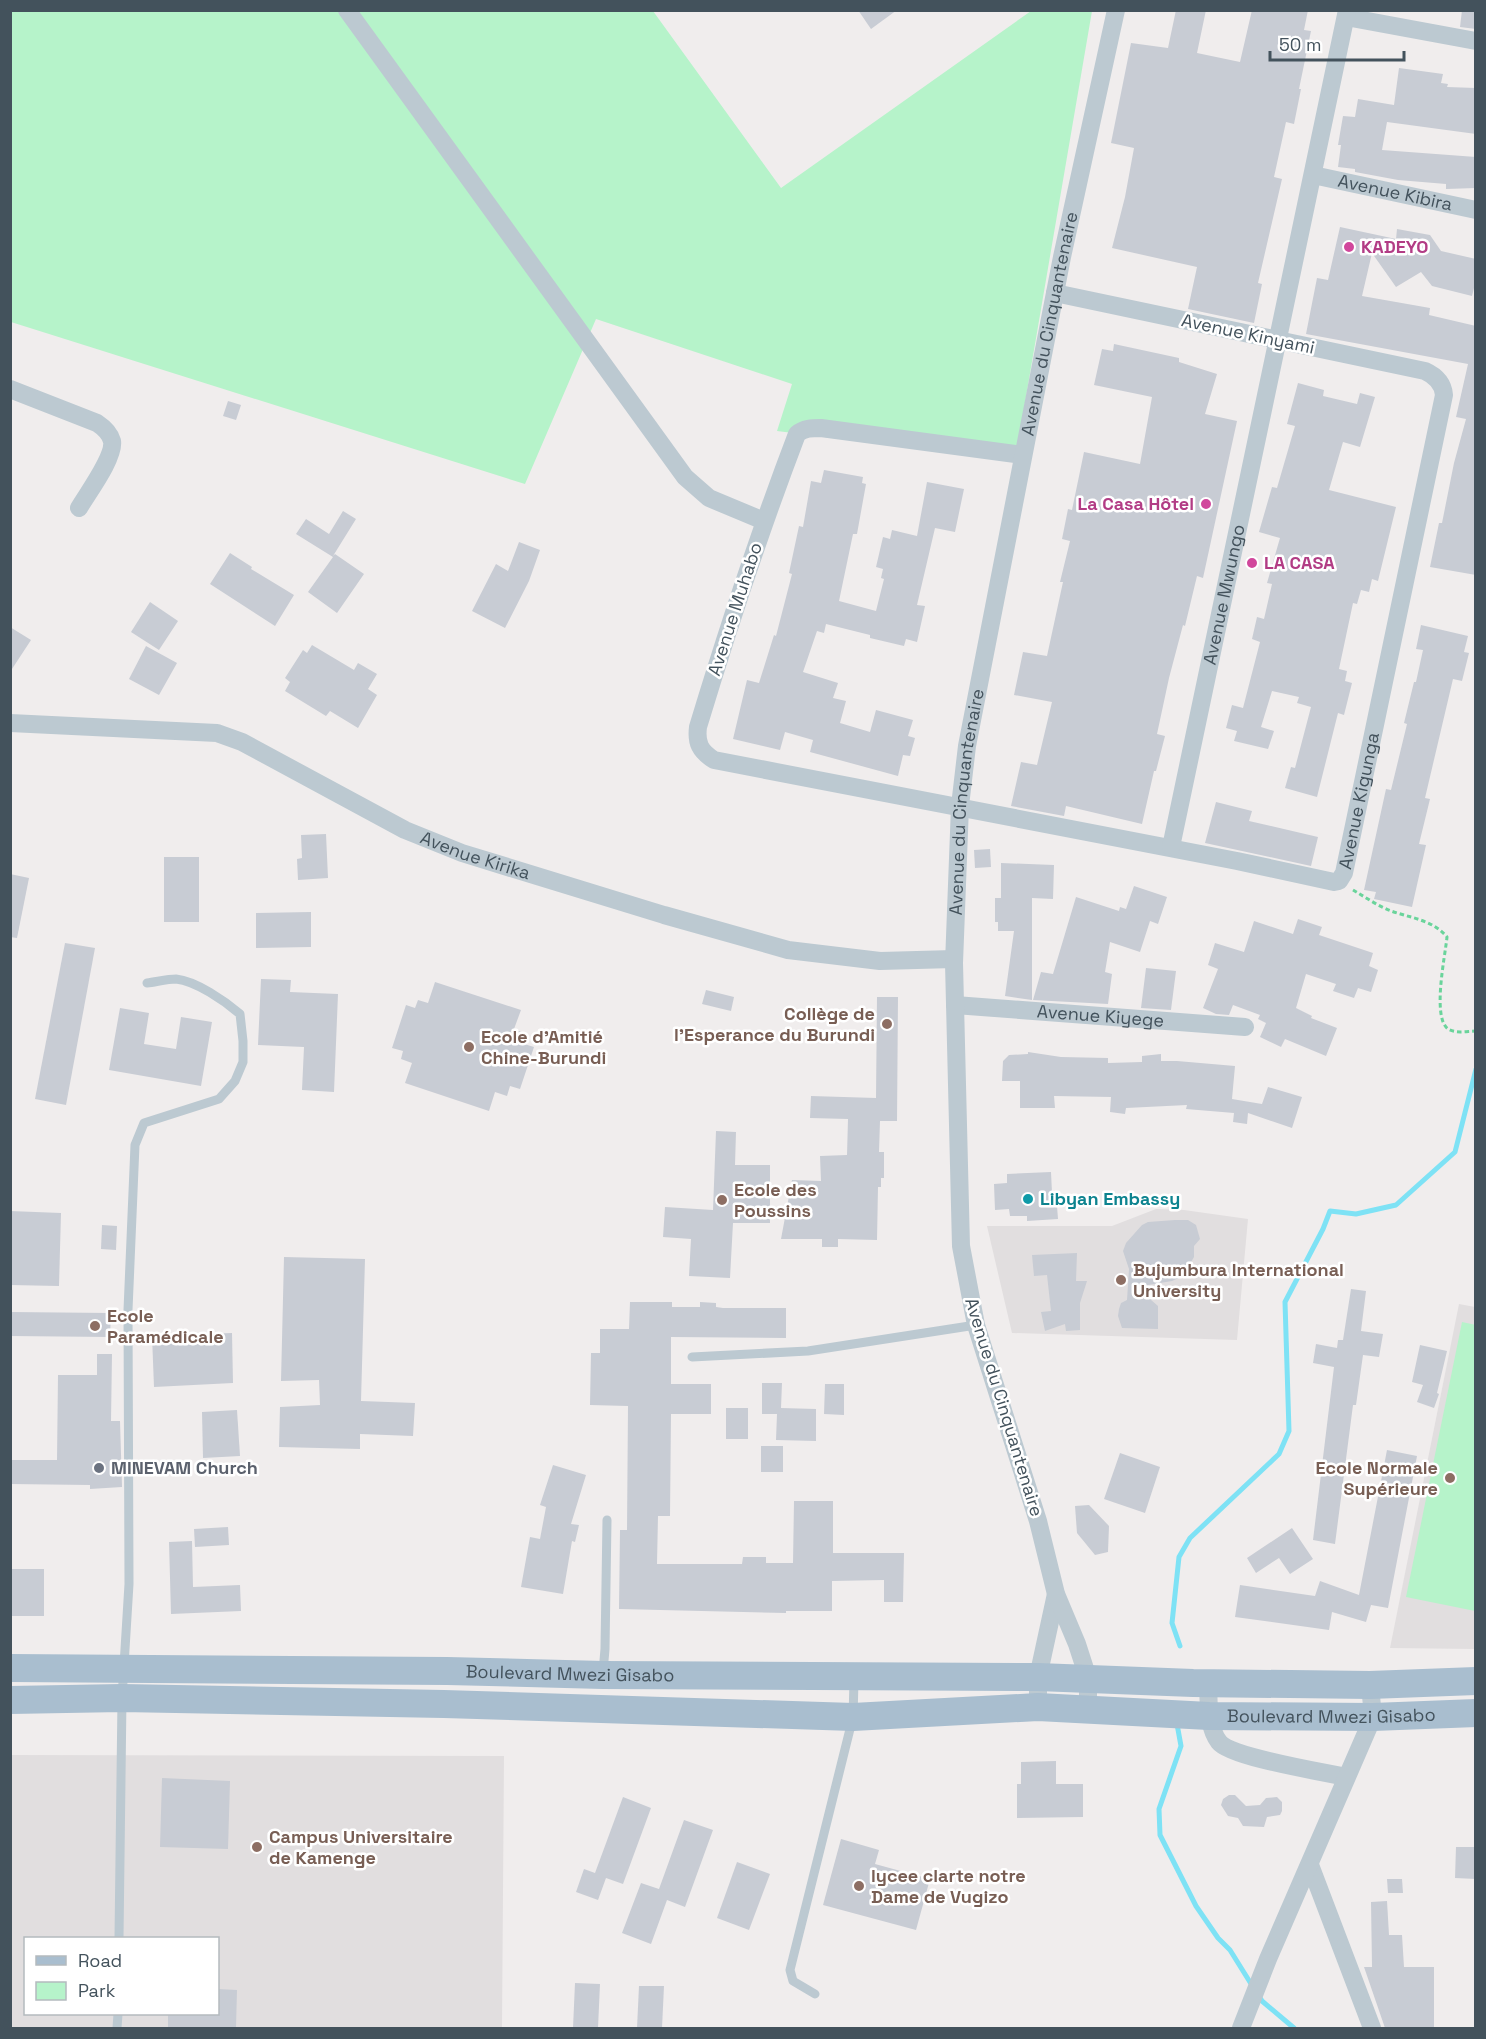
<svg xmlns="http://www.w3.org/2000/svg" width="1486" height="2039" viewBox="0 0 1486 2039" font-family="'Space Grotesk',sans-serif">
  <rect width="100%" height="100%" fill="#f0eded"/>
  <!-- education -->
  <g fill="#e1dedf" fill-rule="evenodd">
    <polygon points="1156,1209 1184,1210 1248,1219 1237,1340 1012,1333 987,1226 1112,1226"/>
    <polygon points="1459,1304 1475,1307 1475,1649 1390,1648"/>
    <path d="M11,1755L504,1756L502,2028H11ZM26,1938H218V2014H26Z"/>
  </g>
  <!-- green -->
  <g fill="#b6f3ca">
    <polygon points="11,11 653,11 781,188 1031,11 1092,11 1015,461 777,431 792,384 596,319 525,484 11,322"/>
    <polygon points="1462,1322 1476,1325 1475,1611 1406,1597"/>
  </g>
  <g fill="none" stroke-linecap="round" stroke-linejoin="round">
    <!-- stream -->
    <g stroke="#7ee2f5" stroke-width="5">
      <polyline points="1180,1646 1172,1623 1179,1557 1190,1538 1279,1454 1289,1431 1285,1302 1323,1229 1330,1211 1356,1214 1396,1205 1455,1152 1476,1069"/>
      <polyline points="1177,1724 1181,1746 1159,1809 1160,1835 1196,1906 1218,1938 1230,1950 1253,1987"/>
      <polyline points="1258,1995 1262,2001 1294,2028"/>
    </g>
  </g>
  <!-- building -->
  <g fill="#c8ccd4">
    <polygon points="858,10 897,10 871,29"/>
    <polygon points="1176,10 1206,10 1197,53 1240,62 1252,10 1308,10 1304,30 1311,31 1299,89 1301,89 1294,124 1286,122 1274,177 1282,179 1258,283 1262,284 1254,323 1188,309 1197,267 1112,248 1125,197 1134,148 1111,143 1131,43 1168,48"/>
    <polygon points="1462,10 1476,10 1476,29 1460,27"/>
    <polygon points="1399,68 1443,74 1441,83 1448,84 1447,87 1476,88 1476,134 1387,122 1382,150 1476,157 1476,188 1446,189 1446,184 1398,180 1355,172 1355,169 1338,167 1341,145 1338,145 1343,116 1355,117 1358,99 1394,105"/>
    <polygon points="1340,227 1396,239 1397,229 1430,235 1441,251 1476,259 1476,280 1472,296 1432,286 1421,272 1396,287 1372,253 1362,296 1430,308 1429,315 1476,326 1476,575 1430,567 1439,523 1442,523 1454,463 1466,419 1456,417 1468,364 1306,334 1317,278 1328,280"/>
    <polygon points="1114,344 1179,358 1179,362 1217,374 1205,414 1237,421 1203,578 1197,576 1185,626 1183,625 1169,678 1157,734 1165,736 1156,771 1154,771 1142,824 1066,806 1064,816 1011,806 1021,762 1037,765 1052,702 1014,695 1023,652 1047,656 1063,582 1060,582 1070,541 1062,539 1068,509 1072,510 1084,452 1140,464 1152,397 1094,385 1102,349 1113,351"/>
    <polygon points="1298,383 1324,390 1323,396 1357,404 1360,393 1375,397 1360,447 1343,442 1329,490 1396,507 1378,581 1372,579 1369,592 1361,590 1357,604 1353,603 1339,669 1347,671 1345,681 1352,683 1344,715 1338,713 1317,797 1285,788 1291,767 1295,768 1311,707 1297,703 1299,697 1272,691 1261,727 1274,731 1268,749 1234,741 1237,731 1226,728 1232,705 1243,708 1260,642 1252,639 1257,617 1264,619 1272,584 1267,583 1280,538 1259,532 1272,487 1277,488 1295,426 1287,424"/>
    <polygon points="228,401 241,405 236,420 223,416"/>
    <polygon points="824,470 863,477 862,483 866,484 857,534 853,534 839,601 876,611 884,579 881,578 883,569 876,567 883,537 890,539 892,530 917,536 927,482 964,489 955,532 935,528 917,605 925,606 917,642 906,639 904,646 870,638 870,635 826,624 824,633 817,631 803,672 838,683 833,698 846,701 840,723 870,732 876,710 913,720 908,736 915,738 910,756 903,755 898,776 810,752 813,740 785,732 780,750 733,739 747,680 759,683 774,635 776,636 792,574 789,573 799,526 803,527 811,481 821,483"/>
    <polygon points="343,511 356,519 333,556 335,554 364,574 337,613 308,592 333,557 296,534 306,519 329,534"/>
    <polygon points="519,542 540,550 529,581 505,628 472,611 496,564 508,571"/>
    <polygon points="230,553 252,567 251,569 294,595 275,626 210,584"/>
    <polygon points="150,602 178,621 159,650 131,632"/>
    <polygon points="1421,625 1468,636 1464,652 1469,653 1462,681 1453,679 1425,798 1430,799 1419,844 1426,845 1412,907 1374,899 1376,892 1364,890 1386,789 1391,790 1407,724 1404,723 1414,682 1416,682 1423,650 1416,649"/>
    <polygon points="10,627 31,640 10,672"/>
    <polygon points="312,645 354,670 358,663 377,674 368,689 377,695 358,728 330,711 326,716 285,691 290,682 285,678 303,650 307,653"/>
    <polygon points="146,646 177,663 159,695 129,679"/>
    <polygon points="1216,802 1252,811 1249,821 1318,837 1311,866 1205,843"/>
    <polygon points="326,834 328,878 298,880 297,859 302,858 301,835"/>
    <polygon points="990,849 991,867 975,868 974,850"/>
    <rect x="164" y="857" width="35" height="65"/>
    <polygon points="1001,863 1054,865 1053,899 1032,898 1032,1000 1005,996 1014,931 998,931 998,922 995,922 995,898 1001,898"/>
    <polygon points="10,874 29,878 17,938 10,937"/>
    <polygon points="1134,886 1167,897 1158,924 1150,921 1140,952 1110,942 1105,972 1112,974 1108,1004 1033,1000 1041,972 1053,974 1076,897 1119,911 1120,907 1126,909"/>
    <polygon points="311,912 311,947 256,948 256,913"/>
    <polygon points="1298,919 1322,927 1319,935 1373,953 1369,966 1378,970 1371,992 1358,988 1354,998 1333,991 1336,984 1306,974 1296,1008 1312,1016 1311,1018 1337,1028 1326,1056 1285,1039 1281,1047 1260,1037 1266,1023 1258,1019 1260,1015 1233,1005 1229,1015 1216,1014 1203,1008 1218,969 1208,965 1215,943 1244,952 1254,921 1293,934"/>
    <polygon points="65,943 95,948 66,1105 35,1099"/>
    <polygon points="1146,968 1176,971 1171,1010 1141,1008"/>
    <polygon points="261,979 291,980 290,992 338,994 334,1092 302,1090 304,1047 258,1045"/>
    <polygon points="435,982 521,1010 514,1029 524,1033 521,1043 534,1047 520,1089 510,1086 507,1096 495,1092 489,1111 405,1083 412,1063 401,1059 403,1051 392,1048 406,1005 415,1008 418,1000 428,1003"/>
    <polygon points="706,990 734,997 731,1011 702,1004"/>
    <polygon points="877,997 898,997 897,1121 880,1121 879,1152 884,1152 884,1178 881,1178 881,1187 878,1187 877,1240 838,1239 838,1247 822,1247 822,1239 781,1239 792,1180 821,1181 820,1156 847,1155 848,1119 810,1118 811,1096 876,1098"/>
    <polygon points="120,1008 149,1013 144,1044 176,1049 181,1017 212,1022 201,1086 109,1070"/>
    <polygon points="1028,1052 1061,1057 1108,1058 1108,1063 1142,1062 1142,1056 1161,1054 1161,1061 1177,1061 1235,1066 1232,1099 1262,1104 1268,1087 1302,1097 1292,1128 1248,1113 1247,1124 1233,1122 1234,1113 1186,1109 1187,1105 1126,1108 1125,1114 1110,1112 1111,1097 1054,1096 1055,1108 1020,1108 1020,1081 1002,1081 1003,1061 1009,1055 1028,1054"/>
    <polygon points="716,1131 736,1132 735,1165 770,1165 770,1223 733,1223 730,1278 689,1276 691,1239 663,1237 665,1207 713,1210"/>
    <polygon points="1051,1172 1052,1193 1056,1193 1058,1219 1027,1221 1027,1216 1010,1216 1009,1209 995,1210 994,1184 1007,1183 1007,1174"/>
    <polygon points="10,1211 61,1213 59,1286 10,1285"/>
    <polygon points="1175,1220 1188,1220 1196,1225 1200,1239 1194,1246 1194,1257 1183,1276 1172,1281 1136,1287 1158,1306 1158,1329 1122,1328 1118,1316 1119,1309 1121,1303 1127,1300 1129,1269 1123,1251 1126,1243 1142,1225 1148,1222"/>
    <polygon points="102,1225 117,1226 116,1250 101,1249"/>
    <polygon points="1077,1253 1076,1281 1087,1281 1080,1303 1080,1330 1066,1331 1065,1324 1045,1331 1041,1312 1051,1311 1047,1275 1034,1276 1032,1255"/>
    <polygon points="284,1257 365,1259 361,1401 415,1403 413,1436 360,1434 360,1449 279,1447 280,1407 320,1405 319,1380 281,1381"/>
    <polygon points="1351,1289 1366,1291 1361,1331 1383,1334 1379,1357 1363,1355 1356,1405 1353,1405 1335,1544 1313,1540 1334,1367 1313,1363 1316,1344 1337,1348 1338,1340 1343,1340"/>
    <polygon points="630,1302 672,1302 672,1307 700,1307 700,1302 716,1303 716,1307 723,1308 786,1308 786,1338 671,1337 671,1384 711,1384 711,1414 671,1414 670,1516 658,1516 657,1564 742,1564 743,1557 766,1557 766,1563 793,1563 794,1501 833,1501 833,1553 904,1553 903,1602 884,1602 884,1580 832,1581 832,1611 786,1611 786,1613 619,1609 620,1530 627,1530 628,1406 590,1405 591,1353 600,1353 600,1329 629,1329"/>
    <polygon points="10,1312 111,1313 110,1337 10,1336"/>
    <polygon points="232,1333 233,1383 154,1387 152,1336"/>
    <polygon points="1420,1345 1447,1351 1437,1393 1439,1394 1434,1408 1417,1402 1423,1385 1412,1382"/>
    <polygon points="97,1354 112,1354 111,1421 120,1421 122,1487 90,1489 90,1485 10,1484 10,1460 57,1460 58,1375 97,1375"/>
    <polygon points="762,1383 782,1383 781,1408 816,1409 816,1441 776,1440 777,1414 762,1414"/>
    <polygon points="825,1384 844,1384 844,1415 824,1414"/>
    <rect x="726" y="1408" width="22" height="31"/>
    <polygon points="237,1410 240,1456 203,1458 202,1412"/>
    <rect x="761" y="1446" width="22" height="26"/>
    <polygon points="1387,1450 1417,1456 1388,1608 1371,1605 1366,1622 1332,1612 1329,1630 1235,1617 1240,1585 1315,1596 1320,1581 1359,1595"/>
    <polygon points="1120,1453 1160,1467 1145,1513 1104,1499"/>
    <polygon points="553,1465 586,1475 571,1524 579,1525 575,1542 572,1541 563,1594 521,1587 530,1537 540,1539 546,1507 540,1505"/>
    <polygon points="1089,1505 1109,1526 1108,1552 1095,1555 1077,1533 1075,1506"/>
    <polygon points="228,1527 229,1545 195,1547 194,1529"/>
    <polygon points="1292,1528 1313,1559 1290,1574 1279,1558 1256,1573 1247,1558"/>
    <polygon points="192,1541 193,1587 240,1585 241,1611 171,1614 169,1542"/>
    <rect x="10" y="1569" width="34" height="47"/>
    <polygon points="1056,1761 1056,1784 1083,1784 1083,1817 1017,1818 1017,1784 1021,1784 1021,1762"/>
    <polygon points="162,1778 230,1781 228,1849 160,1847"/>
    <polygon points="1229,1795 1235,1795 1246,1806 1260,1805 1266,1798 1277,1797 1282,1802 1282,1811 1280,1815 1267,1817 1264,1827 1243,1826 1238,1818 1228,1816 1221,1805 1223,1799"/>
    <polygon points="623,1797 651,1808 623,1884 606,1878 598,1900 576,1892 584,1869 595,1873"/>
    <polygon points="684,1820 713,1830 685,1907 667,1900 651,1944 622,1933 641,1883 659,1889"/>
    <polygon points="841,1839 879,1850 875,1864 930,1879 916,1930 823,1905"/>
    <polygon points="1456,1847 1476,1847 1476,1879 1455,1878"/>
    <polygon points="737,1862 770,1874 749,1930 717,1918"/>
    <polygon points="1387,1879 1402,1879 1403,1893 1388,1893"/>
    <polygon points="1387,1901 1389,1935 1402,1935 1404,1967 1434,1967 1434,2028 1385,2028 1364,1967 1372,1967 1371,1902"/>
    <polygon points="575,1983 600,1984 598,2028 573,2028"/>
    <polygon points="639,1986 664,1986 662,2028 637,2028"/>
    <polygon points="218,1989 237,1990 236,2028 168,2028 168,2013 218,2013"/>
  </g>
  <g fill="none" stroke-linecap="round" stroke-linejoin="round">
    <!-- path -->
    <path stroke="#6ad49b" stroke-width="3" stroke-dasharray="4.5 3" stroke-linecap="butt" d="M1353,890C1365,897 1378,906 1391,911C1411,918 1433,920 1447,937C1445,957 1432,1017 1448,1029C1456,1034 1467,1031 1476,1031"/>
    <!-- service -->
    <g stroke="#bcc9d1" stroke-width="9">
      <polyline points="692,1357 808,1351 976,1325"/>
      <polyline points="603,1672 605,1649 607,1520"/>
      <path d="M119,1938L122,1698L129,1584L128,1310L135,1145L144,1123L219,1099L235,1081L243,1062V1041L240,1014C225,1001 196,981 176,979C167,979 156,982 147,983"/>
      <polyline points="815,1994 793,1981 790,1970 853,1717 854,1681"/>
      <polyline points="117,2028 118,2014"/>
    </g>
    <!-- minor -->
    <g stroke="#bcc9d1" stroke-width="18">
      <polyline points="347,10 685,477 709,498 764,521"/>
      <polyline points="1346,17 1476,41"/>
      <path id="s1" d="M1313,175L1476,210"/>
      <path d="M10,389L97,423C103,427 110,433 112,441C115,457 87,494 79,508"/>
      <path id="s2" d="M1023,455L821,428C812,428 804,428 797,434C760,531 728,628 698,727C696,743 700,751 714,760L1237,861L1334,882L1339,881L1344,873L1444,395C1443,383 1436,376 1425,371L1055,293"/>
      <path id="s3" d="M10,723L217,733L242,742L405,830L462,853L664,915L788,950L880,961L954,959"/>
      <path id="s4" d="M1171,847L1347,10"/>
      <path id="s5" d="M955,1005L1245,1027"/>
      <path d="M1208,1683C1209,1702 1207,1726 1219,1742C1230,1757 1323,1772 1346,1777"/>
      <polyline points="1038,1707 1038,1677 1056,1594"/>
      <path id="s6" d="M1088,1709V1678L1077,1644L1056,1594L1038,1521L976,1325L961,1246L954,963L960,806L967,746L1062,257L1116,10"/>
      <polyline points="1310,1865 1372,2028"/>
      <polyline points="1241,2028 1268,1959 1373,1717 1370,1685"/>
    </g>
    <!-- primary -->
    <g stroke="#a9becf" stroke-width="28">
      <path id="s7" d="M10,1668L447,1671L603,1675L1038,1677L1193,1683L1370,1685L1476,1681"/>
      <path id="s8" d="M10,1700L122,1698L444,1704L853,1717L1038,1707L1209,1716L1373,1717L1476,1713"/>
    </g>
  </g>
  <!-- markers -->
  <g fill="#d1479c" stroke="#fff" stroke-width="2">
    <circle cx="1349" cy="247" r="6"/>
    <circle cx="1206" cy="504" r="6"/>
    <circle cx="1252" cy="563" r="6"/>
  </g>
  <g fill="#8d6e63" stroke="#fff" stroke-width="2">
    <circle cx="887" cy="1024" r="6"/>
    <circle cx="469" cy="1047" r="6"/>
    <circle cx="722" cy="1200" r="6"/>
    <circle cx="1121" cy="1280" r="6"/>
    <circle cx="95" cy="1326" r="6"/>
    <circle cx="1450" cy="1478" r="6"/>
    <circle cx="257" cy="1847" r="6"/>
    <circle cx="859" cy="1886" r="6"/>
  </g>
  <circle fill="#0f9aa8" stroke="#fff" stroke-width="2" cx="1028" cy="1199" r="6"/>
  <circle fill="#6b7280" stroke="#fff" stroke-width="2" cx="99" cy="1468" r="6"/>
  <g text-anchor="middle" stroke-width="5" stroke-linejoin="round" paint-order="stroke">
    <!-- street labels -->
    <g font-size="18" fill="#43525c" stroke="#fff">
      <text dy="6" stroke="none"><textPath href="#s1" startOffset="84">Avenue Kibira</textPath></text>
      <text dy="6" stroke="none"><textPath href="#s6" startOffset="1413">Avenue du Cinquantenaire</textPath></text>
      <text transform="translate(1248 334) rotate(12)" y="6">Avenue Kinyami</text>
      <text dy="6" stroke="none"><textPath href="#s4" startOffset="258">Avenue Mwungo</textPath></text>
      <text transform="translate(735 609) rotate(-72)" y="6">Avenue Muhabo</text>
      <text dy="6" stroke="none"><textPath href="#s6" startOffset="927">Avenue du Cinquantenaire</textPath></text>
      <text dy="6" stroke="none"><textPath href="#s2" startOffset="1298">Avenue Kigunga</textPath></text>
      <text dy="6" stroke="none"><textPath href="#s3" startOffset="494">Avenue Kirika</textPath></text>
      <text dy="6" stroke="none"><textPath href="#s5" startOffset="146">Avenue Kiyege</textPath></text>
      <text transform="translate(1004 1407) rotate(73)" y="6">Avenue du Cinquantenaire</text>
      <text dy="6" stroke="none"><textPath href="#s7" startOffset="560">Boulevard Mwezi Gisabo</textPath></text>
      <text dy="6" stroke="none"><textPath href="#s8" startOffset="1322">Boulevard Mwezi Gisabo</textPath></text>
    </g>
    <!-- hotel labels -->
    <g font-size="18" font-weight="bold" fill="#b23c85" stroke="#fff" text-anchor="start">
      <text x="1361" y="253">KADEYO</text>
      <text x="1194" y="510" text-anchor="end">La Casa Hôtel</text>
      <text x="1264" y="569">LA CASA</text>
    </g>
    <!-- education labels -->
    <g font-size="18" font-weight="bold" fill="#785e54" stroke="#fff" text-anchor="start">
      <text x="875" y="1020" text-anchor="end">Collège de<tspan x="875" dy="21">l'Esperance du Burundi</tspan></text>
      <text x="481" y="1043">Ecole d'Amitié<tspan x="481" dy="21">Chine-Burundi</tspan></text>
      <text x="734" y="1196">Ecole des<tspan x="734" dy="21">Poussins</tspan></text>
      <text x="1133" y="1276">Bujumbura International<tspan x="1133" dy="21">University</tspan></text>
      <text x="107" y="1322">Ecole<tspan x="107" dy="21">Paramédicale</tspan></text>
      <text x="1438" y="1474" text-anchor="end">Ecole Normale<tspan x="1438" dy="21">Supérieure</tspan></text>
      <text x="269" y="1843">Campus Universitaire<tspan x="269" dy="21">de Kamenge</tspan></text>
      <text x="871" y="1882">lycee clarte notre<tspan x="871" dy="21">Dame de Vugizo</tspan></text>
    </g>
    <!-- culture labels -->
    <g font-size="18" font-weight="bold" fill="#0d838f" stroke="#fff" text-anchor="start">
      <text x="1040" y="1205">Libyan Embassy</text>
    </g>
    <!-- worship labels -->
    <g font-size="18" font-weight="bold" fill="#5b616d" stroke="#fff" text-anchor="start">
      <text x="111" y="1474">MINEVAM Church</text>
    </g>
  </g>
  <!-- border -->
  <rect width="1486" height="2039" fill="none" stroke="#43525c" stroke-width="24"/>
  <!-- legend -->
  <rect x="24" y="1937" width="195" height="78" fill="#ffffff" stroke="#b4babe" stroke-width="1.5"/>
  <rect x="36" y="1956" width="30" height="9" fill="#a9becf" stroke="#b4babe" stroke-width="1.5"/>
  <text x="78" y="1967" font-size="18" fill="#43525c">Road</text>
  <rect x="36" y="1982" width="30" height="18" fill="#b6f3ca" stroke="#b4babe" stroke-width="1.5"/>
  <text x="78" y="1997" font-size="18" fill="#43525c">Park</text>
  <!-- scale -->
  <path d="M1270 51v9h134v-9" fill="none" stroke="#43525c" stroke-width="3"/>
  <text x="1279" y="51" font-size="18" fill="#43525c" stroke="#ffffff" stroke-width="4.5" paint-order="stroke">50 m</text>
</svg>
